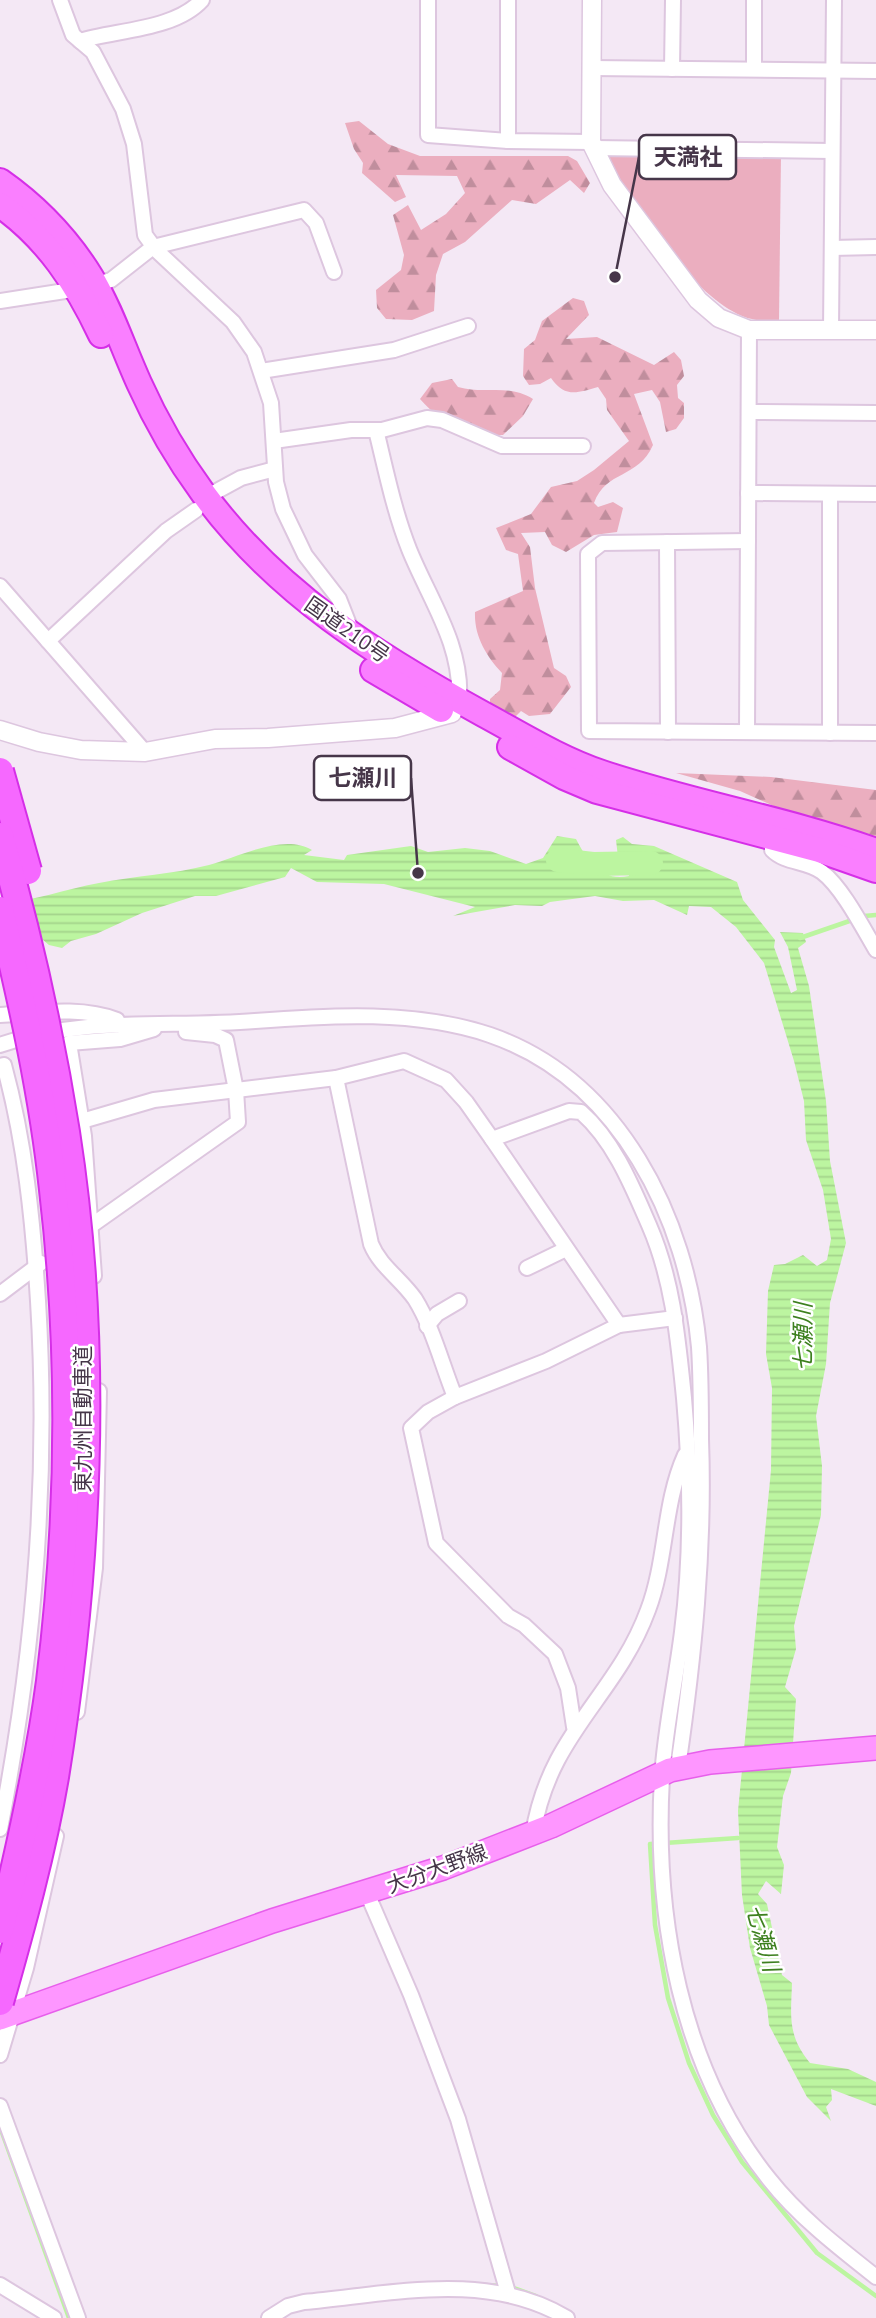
<svg xmlns="http://www.w3.org/2000/svg" width="876" height="2318" viewBox="0 0 876 2318" font-family="'PT Sans','Noto Sans JP',sans-serif">
  <defs>
    <pattern id="forest-firs" width="22" height="20" patternUnits="userSpaceOnUse" patternTransform="scale(1.75)"><rect width="22" height="20" fill="#ebaebf"/><path d="M5 1l3.5 6h-7zM16 11l3.5 6h-7z" fill="#c08e9d"/></pattern>
    <pattern id="water-rules" width="6" height="5" patternUnits="userSpaceOnUse" patternTransform="scale(1.75)"><rect width="6" height="5" fill="#bcf5a0"/><path d="M0 2.5h6" fill="none" stroke="#a3d38b"/></pattern>
  </defs>
  <rect width="100%" height="100%" fill="#f4e8f5"/>
  <!-- forest -->
  <g fill="url(#forest-firs)">
    <polygon points="359,121 388,144 420,156 568,156 577,161 590,183 584,193 570,180 536,204 512,200 465,242 443,254 436,275 434,311 412,320 386,319 377,308 376,290 401,270 404,255 393,215 408,205 421,230 446,214 465,193 457,176 396,175 406,197 395,202 362,173 363,163 354,149 345,123"/>
    <path d="M573,298L584,301L589,315L566,339L597,337L654,365L674,352L681,360L684,376L677,385L678,398L684,403V418L676,429L666,432L660,402L652,390L634,394L653,445C638,479 606,470 594,503L598,507L613,502L623,508L617,532L594,535L566,552L552,545L545,532L521,533L530,547L535,588L554,668L566,676L571,687L550,714L529,716L521,711L514,718L490,708V699L500,690L502,673C486,656 474,636 475,612L523,591L518,554L506,550L496,528L531,514L551,487L577,481L594,470L629,441L607,410L606,399L598,387C577,393 565,398 551,378L540,384L529,385L523,376L524,349L535,340L542,321Z"/>
    <path d="M452,379L458,387C485,395 507,383 533,399L523,416L503,435C465,435 445,427 420,399L432,383Z"/>
    <polygon points="676,773 771,777 876,790 876,839 787,812 740,791"/>
  </g>
  <!-- green -->
  <path fill="#ebaebf" d="M612,153L781,154L779,321C767,321 754,321 742,316C690,294 634,206 607,157Z"/>
  <!-- water -->
  <path fill="url(#water-rules)" d="M557,836L576,839C587,860 601,882 629,876L628,869L619,866L616,840L623,837L632,844L654,846L737,882L743,900L775,940L774,947L791,993L797,990L788,947L780,932L803,933L806,942L798,948L809,986L826,1101L830,1161L846,1243L830,1303L826,1364L816,1416L822,1466L821,1515L794,1626L796,1649L785,1687L796,1699L791,1773L783,1796L777,1847L784,1865L781,1894L766,1881L758,1894L767,1904L782,1975L792,1983C791,2016 787,2035 810,2063L848,2069L876,2082V2106L831,2089L832,2100L826,2107L831,2121L807,2097L769,2025L767,2006L750,1948L742,1895L738,1811L771,1470L772,1388L766,1354L768,1291L774,1265L785,1264L803,1255L817,1266L827,1260L831,1239L823,1190L806,1140L804,1101L794,1061L764,963L736,927L711,907L689,906L687,915L654,900L623,901L595,896L550,902L542,906L515,905L453,916L475,907L384,884L317,882L291,868L285,877L216,896H195L142,913L96,934L71,941L62,948L49,945L0,904C34,901 65,889 99,883C135,876 174,874 209,865C239,857 283,833 312,850L304,855L344,860L347,855L411,846L428,852L465,848L490,851L526,864L543,858Z"/>
  <g fill="none" stroke-linecap="round" stroke-linejoin="round">
    <!-- stream -->
    <g stroke="#bcf5a0" stroke-width="4.5">
      <polyline points="800,938 864,916 876,915"/>
      <polyline points="738,1838 650,1844 655,1925 668,1998 689,2063 713,2115 742,2162 817,2253 876,2296"/>
      <polyline points="0,2127 69,2318"/>
      <polyline points="449,2283 502,2286"/>
      <polyline points="511,2287 536,2296"/>
    </g>
    <!-- river -->
    <polyline stroke="#bcf5a0" stroke-width="24" points="558,860 593,864 651,863"/>
    <defs>
      <g id="minor">
        <polyline points="60,0 73,35 93,52 123,109 134,144 145,235 156,250 233,322 254,352 271,403 276,482 283,509 305,555 339,599 352,632"/>
        <polyline points="428,0 428,135 508,141 591,142"/>
        <path d="M80,41C115,30 175,30 202,0"/>
        <polyline points="591,68 876,71"/>
        <polyline points="672,69 673,0"/>
        <polyline points="754,69 754,0"/>
        <polyline points="508,141 508,0"/>
        <polyline points="594,148 832,151"/>
        <polyline points="832,248 876,247"/>
        <polyline points="0,301 78,289 111,280 153,247 304,210 316,223 334,272"/>
        <polyline points="831,330 834,0"/>
        <polyline points="261,371 394,350 468,326"/>
        <polyline points="749,412 876,413"/>
        <path d="M376,430C386,471 394,511 409,549C429,599 463,645 459,701"/>
        <polyline points="274,441 351,430 382,430 427,418 442,420 502,446 583,446"/>
        <polyline points="748,493 876,494"/>
        <polyline points="206,497 241,478 275,469"/>
        <polyline points="748,541 602,543 588,554 589,731 876,733"/>
        <polyline points="667,542 668,732"/>
        <polyline points="0,586 145,752"/>
        <polyline points="48,641 166,531 196,510"/>
        <polyline points="747,732 749,330"/>
        <polyline points="830,733 830,494"/>
        <path d="M772,838V850C786,864 806,860 822,872C842,887 863,928 876,950"/>
        <path d="M0,1015C37,1013 81,1006 117,1020"/>
        <path d="M0,1045C82,1016 169,1028 255,1021C331,1015 416,1010 490,1035C620,1080 687,1218 699,1347C701,1377 701,1408 701,1439C705,1549 694,1658 678,1767"/>
        <path d="M0,1066L4,1065C25,1142 33,1221 38,1301C49,1478 34,1655 0,1829"/>
        <path d="M336,1078L371,1244C380,1266 401,1279 415,1299C433,1328 442,1365 455,1397"/>
        <polyline points="82,1121 154,1100 336,1078 404,1061 446,1080 466,1102 492,1139"/>
        <polyline points="85,1230 238,1122 236,1090 226,1040 215,1035 186,1032"/>
        <polyline points="527,1268 562,1251"/>
        <polyline points="94,1276 84,1136 69,1043 120,1039 154,1029"/>
        <polyline points="0,1294 41,1263"/>
        <path d="M619,1325L492,1139L569,1111L581,1112C614,1141 632,1186 649,1225C673,1280 678,1339 684,1398C691,1476 692,1554 682,1632C676,1680 665,1729 662,1777C654,1915 680,2068 769,2179C799,2217 838,2247 876,2277"/>
        <polyline points="427,1326 437,1314 459,1301"/>
        <polyline points="77,1712 95,1568 99,1391"/>
        <polyline points="574,1727 568,1688 555,1654 524,1625 508,1616 436,1543 411,1428 428,1412 455,1397 546,1361 619,1325 675,1318"/>
        <path d="M533,1834C549,1733 616,1697 648,1610C667,1560 663,1504 685,1455"/>
        <polyline points="367,1893 411,1995 458,2119 508,2293"/>
        <polyline points="0,2055 26,1968 56,1836"/>
        <polyline points="0,2106 78,2318"/>
        <polyline points="0,2285 54,2318"/>
        <path d="M269,2318L288,2306L304,2302C392,2294 487,2270 567,2318"/>
      </g>
      <g id="tertiary">
        <polyline points="592,0 591,142 612,185 698,300 719,318 749,330 876,330"/>
        <polyline points="0,730 39,742 81,750 145,752 215,739 268,738 395,728 452,713"/>
      </g>
      <polyline id="primary" points="0,2018 272,1921 443,1868 551,1826 670,1770 710,1762 876,1748"/>
      <g id="trunk">
        <path d="M0,181C37,207 67,238 91,277C111,310 123,348 139,383C156,421 178,459 203,493C276,593 376,655 483,714C522,735 560,759 602,773C692,803 787,819 876,851"/>
        <path d="M0,205C47,238 77,284 101,335"/>
        <polyline points="373,670 441,710"/>
        <polyline points="510,747 564,777 597,791 819,850 876,870"/>
      </g>
    </defs>
    <!-- minor casing -->
    <use href="#minor" stroke="#ddc6df" stroke-width="18"/>
    <!-- tertiary casing -->
    <use href="#tertiary" stroke="#ddc6df" stroke-width="21"/>
    <!-- primary casing -->
    <use href="#primary" stroke="#e75feb" stroke-width="26"/>
    <!-- trunk casing -->
    <use href="#trunk" stroke="#d52fe7" stroke-width="28"/>
    <!-- minor -->
    <use href="#minor" stroke="#fff" stroke-width="14"/>
    <!-- tertiary -->
    <use href="#tertiary" stroke="#fff" stroke-width="18"/>
    <!-- primary -->
    <use href="#primary" stroke="#fe96ff" stroke-width="23"/>
    <!-- trunk -->
    <use href="#trunk" stroke="#fa7fff" stroke-width="24"/>
    <defs>
      <g id="motorway-bridge">
        <polyline points="0,771 28,871"/>
        <path d="M0,836C28,933 50,1032 66,1132C99,1344 89,1566 55,1777C42,1853 21,1928 0,2002"/>
        <path d="M0,910C22,1002 43,1095 53,1190C72,1352 70,1519 50,1681C39,1764 20,1848 0,1930"/>
      </g>
    </defs>
    <!-- motorway-bridge casing -->
    <use href="#motorway-bridge" stroke="#d52fe7" stroke-width="30" stroke-linecap="butt"/>
    <!-- motorway-bridge -->
    <use href="#motorway-bridge" stroke="#f668ff" stroke-width="26"/>
  </g>
  <g text-anchor="middle" stroke-width="5" stroke-linejoin="round" paint-order="stroke">
    <!-- street labels -->
    <g font-size="21" fill="#463649" stroke="#fff">
      <text transform="translate(347 630) rotate(35)" y="7">国道210号</text>
      <text transform="translate(83 1419) rotate(-90)" y="7">東九州自動車道</text>
      <text transform="translate(437 1869) rotate(-20)" y="7">大分大野線</text>
    </g>
    <!-- water labels -->
    <g font-size="23" font-style="italic" fill="#3d801f" stroke="#fff">
      <text transform="translate(803 1337) rotate(-90)" y="8">七瀬川</text>
      <text transform="translate(763 1938) rotate(74)" y="8">七瀬川</text>
    </g>
  </g>
  <!-- callouts -->
  <path fill="none" stroke="#463649" stroke-width="2.5" d="M615 277L639 157M418 873L411 778"/>
  <g fill="#463649" stroke="#fff" stroke-width="2.5">
    <circle cx="615" cy="277" r="7"/>
    <circle cx="418" cy="873" r="7"/>
  </g>
  <g fill="#fff" stroke="#463649" stroke-width="2.5">
    <rect x="639" y="135" width="97" height="44" rx="7"/>
    <rect x="314" y="756" width="97" height="44" rx="7"/>
  </g>
  <g font-size="23" text-anchor="middle" font-weight="bold" fill="#463649">
    <text x="688" y="165">天満社</text>
    <text x="363" y="786">七瀬川</text>
  </g>
</svg>
